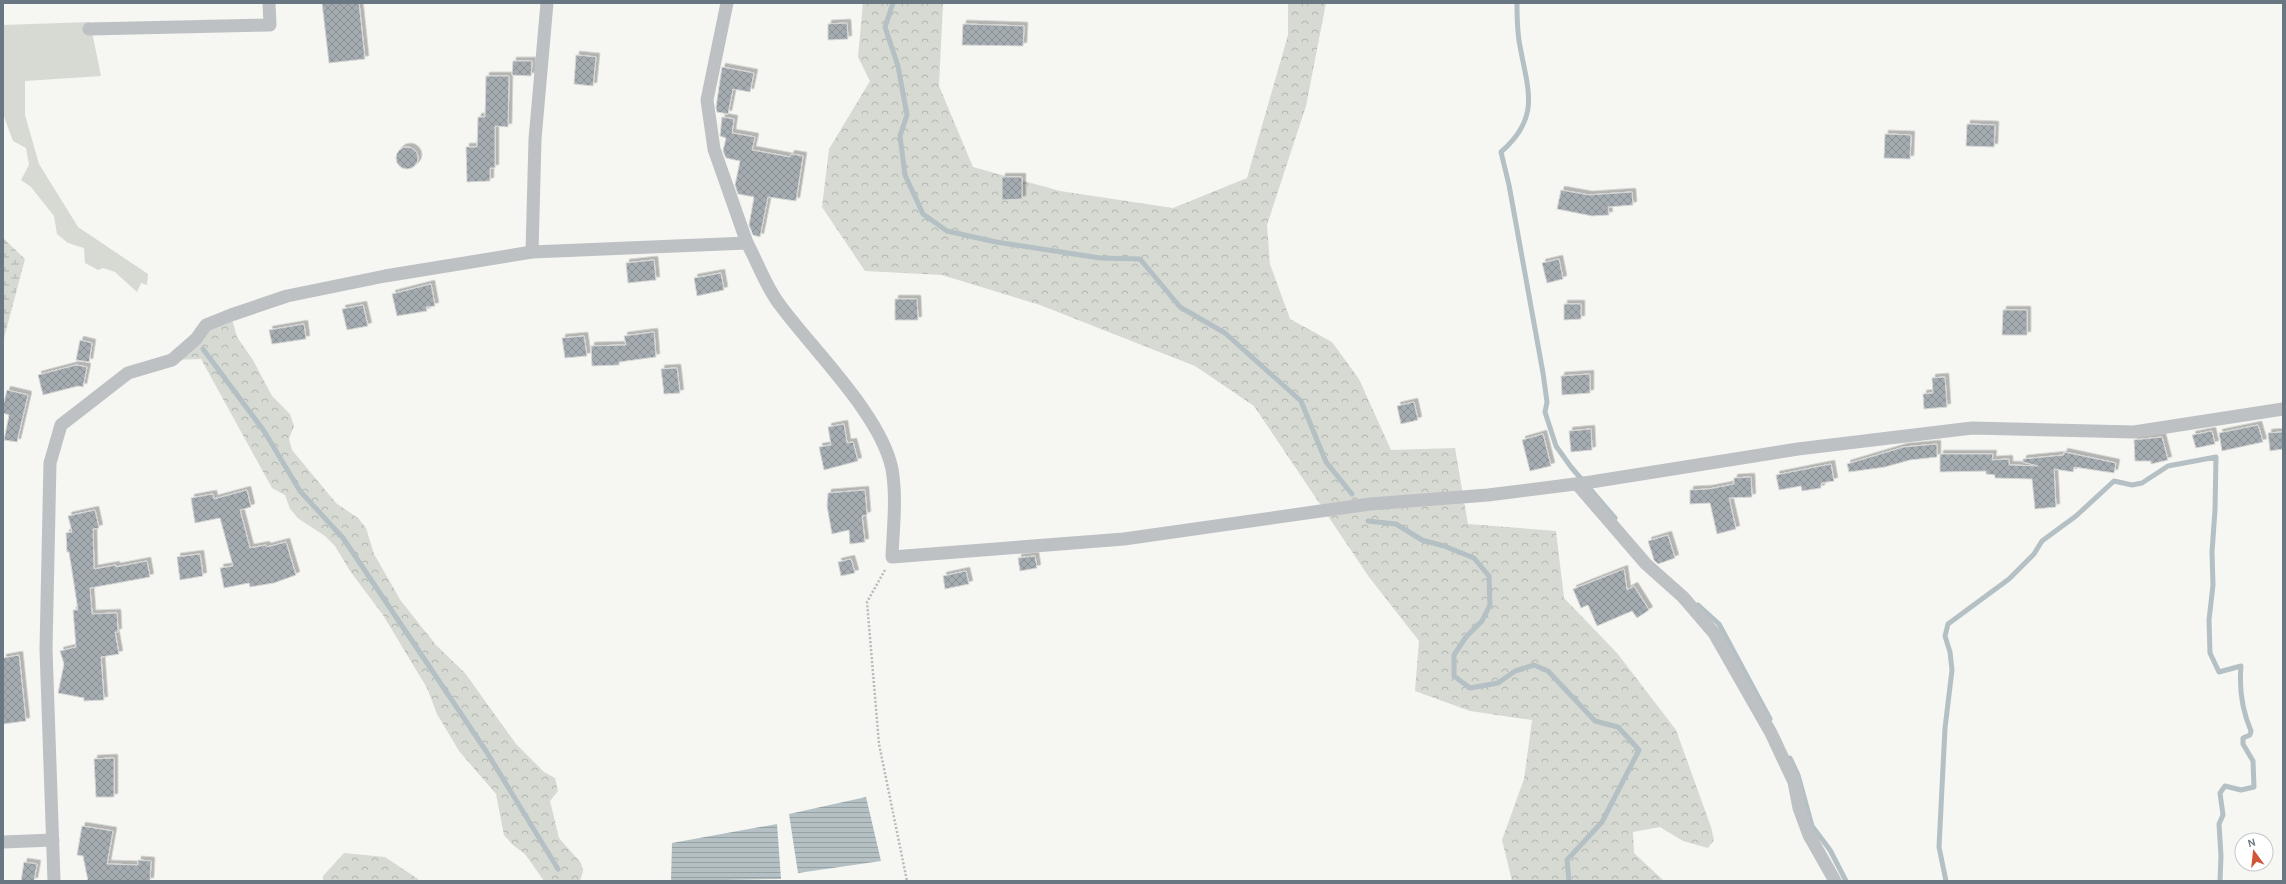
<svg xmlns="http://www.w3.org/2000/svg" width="2286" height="884" viewBox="0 0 2286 884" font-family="Karla,sans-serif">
  <defs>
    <pattern id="forest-crowns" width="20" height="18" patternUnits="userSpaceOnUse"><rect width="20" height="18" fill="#d6dad3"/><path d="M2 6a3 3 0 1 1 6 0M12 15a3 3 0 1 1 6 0" fill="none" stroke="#b1b6b1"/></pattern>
    <pattern id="wetland-marsh" width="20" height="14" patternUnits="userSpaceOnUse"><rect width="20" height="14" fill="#d6dad3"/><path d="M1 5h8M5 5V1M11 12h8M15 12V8" fill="none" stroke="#b1b6b1"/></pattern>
    <pattern id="water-rules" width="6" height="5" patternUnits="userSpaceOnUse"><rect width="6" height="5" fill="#b4c0c3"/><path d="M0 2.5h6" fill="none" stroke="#96a1a4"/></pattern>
    <pattern id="building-cross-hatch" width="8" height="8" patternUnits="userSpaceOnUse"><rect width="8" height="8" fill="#a5acb1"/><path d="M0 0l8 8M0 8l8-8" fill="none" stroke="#8a9195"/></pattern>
    <filter id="shadow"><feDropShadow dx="3.5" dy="-3.5" stdDeviation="0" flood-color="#0004"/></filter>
  </defs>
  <rect width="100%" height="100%" fill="#f6f6f3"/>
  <!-- green -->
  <polygon fill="#d6dad3" points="90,22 101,76 25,81 25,115 39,164 78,227 148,274 147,285 141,283 137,292 115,272 103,268 98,270 85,263 84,248 68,243 57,234 54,216 31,187 21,180 29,165 26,148 13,141 3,114 3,25"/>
  <!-- forest -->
  <g fill="url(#forest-crowns)">
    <polygon points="863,3 943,3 939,86 973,167 1060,191 1173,208 1247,178 1288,35 1288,3 1326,3 1306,106 1267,225 1270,264 1290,319 1332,342 1359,379 1391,450 1455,448 1468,524 1556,531 1564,598 1617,653 1676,730 1711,827 1714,840 1708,848 1683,841 1660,827 1633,832 1634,853 1664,881 1512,881 1502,840 1524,779 1532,720 1470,711 1415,691 1419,641 1369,577 1254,406 1195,366 1040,305 942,275 865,271 822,207 829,149 870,81 858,57"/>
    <polygon points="231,315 237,337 253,360 272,396 290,414 294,426 289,439 292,450 336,503 358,518 366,528 374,554 401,601 436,645 465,673 516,744 544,772 555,778 558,791 550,801 559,838 581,863 583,871 580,881 544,881 525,854 513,845 504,835 496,794 459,751 437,714 427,688 383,615 350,571 335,546 325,536 299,519 290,509 285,495 272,488 201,359 172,360 184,348"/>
    <polygon points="344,853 385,857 418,879 417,881 323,881 323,876"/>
  </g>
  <!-- wetland -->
  <polygon fill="url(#wetland-marsh)" points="3,238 25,259 3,342"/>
  <!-- water -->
  <g fill="url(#water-rules)">
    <polygon points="866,797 881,861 798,873 789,814"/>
    <polygon points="777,824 781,879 671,881 672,843"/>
  </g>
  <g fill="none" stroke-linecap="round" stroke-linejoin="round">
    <!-- stream -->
    <g stroke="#b4c0c3" stroke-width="5">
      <polyline points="893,3 885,27 898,66 907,115 900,136 905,175 923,214 947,231 996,242 1100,258 1140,259 1180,307 1225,333 1301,401 1326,462 1352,494"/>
      <path d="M1517,3C1517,17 1517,32 1520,46C1528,91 1541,117 1501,152L1509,185L1543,373L1547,402L1545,412L1556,446L1571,467L1615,518"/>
      <polyline points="203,349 264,431 300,491 343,538 486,751 558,869"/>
      <polyline points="1368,521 1396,524 1422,540 1444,546 1474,558 1489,576 1490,605 1482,621 1466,637 1454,655 1454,676 1470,688 1498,683 1515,671 1534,665 1548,671 1595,721 1618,727 1639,750 1602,822 1567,860 1569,881"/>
      <polyline points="1698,605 1719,624 1770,719"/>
      <polyline points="1790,758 1798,775 1812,826 1830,850 1846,881"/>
      <path d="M1946,881L1939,847L1945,728L1952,670L1950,652L1945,636L1948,624L2009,579L2034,554L2042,541L2076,516L2114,481L2132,485L2142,483L2168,466L2216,457L2215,510L2212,552L2213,585L2209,620L2210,653L2219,672L2241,666C2239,688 2242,710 2251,731L2250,735L2243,738V744L2253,761L2254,787L2241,790L2225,786L2220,793L2223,815L2219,824L2221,856L2220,881"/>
    </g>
  </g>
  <!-- building -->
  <g fill="url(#building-cross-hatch)" stroke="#d7d7d6" filter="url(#shadow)">
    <polygon points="322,3 359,3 365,59 329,63"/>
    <polygon points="847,23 848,39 828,40 828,24"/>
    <polygon points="963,24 1024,26 1023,46 962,45"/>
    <polygon points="576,55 596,57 593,86 574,84"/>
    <polygon points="513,61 532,61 531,76 512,75"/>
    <polygon points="722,67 754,73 750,92 733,89 728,114 717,112 716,107"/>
    <polygon points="486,76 509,76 508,127 495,126 495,168 490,168 490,181 467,182 466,147 477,147 478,117 485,117"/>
    <polygon points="722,117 734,119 732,133 755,137 752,150 790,157 791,154 803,156 796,201 768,197 760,237 753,235 749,225 754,197 738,194 735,185 740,161 726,158 723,151 726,138 720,136"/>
    <polygon points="1967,124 1995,125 1994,147 1966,146"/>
    <polygon points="1885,134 1911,135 1910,159 1884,158"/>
    <circle cx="407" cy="158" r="11"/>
    <polygon points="1002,177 1022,177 1022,199 1002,200"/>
    <polygon points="1561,190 1589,195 1632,192 1633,205 1608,207 1609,215 1592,216 1557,209"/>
    <polygon points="1559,259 1563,279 1547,283 1542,263"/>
    <polygon points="654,260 656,280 628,283 626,263"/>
    <polygon points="721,273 724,290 697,296 694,278"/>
    <polygon points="431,284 435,306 426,307 427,311 397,316 392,294"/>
    <polygon points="895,299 917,299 918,320 895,320"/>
    <polygon points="1564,304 1581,304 1581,319 1564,320"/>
    <polygon points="363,305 368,326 347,330 342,309"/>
    <polygon points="2003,310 2027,310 2027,335 2002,335"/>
    <polygon points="304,324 306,339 272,344 269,330"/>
    <polygon points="654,332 656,357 619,362 619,365 592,366 591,346 626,345 624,336"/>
    <polygon points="584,336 587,356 565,358 562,338"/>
    <polygon points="80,340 92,343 89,362 76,360"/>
    <polygon points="76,365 87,367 83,387 78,386 43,395 38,375"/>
    <polygon points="677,368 680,393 664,394 661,369"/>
    <polygon points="1590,374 1590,393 1562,395 1561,376"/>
    <polygon points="1945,377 1947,407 1924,409 1923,394 1933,393 1932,378"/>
    <polygon points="7,390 28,395 17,442 4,440 9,415 3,413 3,406"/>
    <polygon points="1414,402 1418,420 1401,424 1397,406"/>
    <polygon points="844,424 847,443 853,442 858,461 824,470 819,447 831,445 828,427"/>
    <polygon points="2258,425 2263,442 2222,451 2219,433"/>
    <polygon points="1591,429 1592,450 1571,452 1569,431"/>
    <polygon points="2212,431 2215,444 2196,448 2192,435"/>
    <polygon points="2283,432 2283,449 2270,451 2268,433"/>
    <polygon points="1543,434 1551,466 1530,471 1522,440"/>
    <polygon points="2162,437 2168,460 2151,464 2151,461 2135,461 2134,440"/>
    <polygon points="1937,444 1937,457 1910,460 1885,467 1849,472 1847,464 1904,447"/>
    <polygon points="2064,452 2116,463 2114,473 2074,467 2073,472 2054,469 2056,507 2035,509 2032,479 1995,478 1995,475 1986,474 1986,471 1940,472 1940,454 1993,454 1992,460 2009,459 2009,465 2038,466 2023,462 2023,459 2064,455"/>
    <polygon points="1831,464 1834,481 1821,483 1821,488 1802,491 1801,486 1779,490 1776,475"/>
    <polygon points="1751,477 1752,497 1729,498 1736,529 1717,534 1710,503 1690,504 1690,490 1709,489 1734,484 1734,478"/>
    <polygon points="247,490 251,507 240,510 250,548 266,545 267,547 286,542 296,575 274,583 250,587 249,583 224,588 220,568 233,566 220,518 195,523 191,498 213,494 214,499"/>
    <polygon points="865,490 867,515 862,516 865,542 850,544 849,530 832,534 827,506 828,493"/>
    <polygon points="95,510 99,528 93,529 94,569 116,565 116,567 147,561 150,577 90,588 92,614 117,613 118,632 115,632 119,654 101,657 104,700 84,701 84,698 58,693 64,664 60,651 76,647 73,610 78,610 69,552 67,552 66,533 72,532 68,516"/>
    <polygon points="1668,535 1675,558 1658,564 1654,560 1648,541"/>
    <polygon points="200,554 203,576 180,580 177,557"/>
    <polygon points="1035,556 1037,568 1020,571 1018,558"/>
    <polygon points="851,559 855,573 841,576 838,562"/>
    <polygon points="1624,569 1627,590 1634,586 1649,610 1637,618 1632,611 1597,626 1588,605 1581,608 1573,589"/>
    <polygon points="966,571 969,584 945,589 943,576"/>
    <polygon points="19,655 26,721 3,724 3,658"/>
    <polygon points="114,758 114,797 96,797 94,759"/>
    <polygon points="82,826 113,831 107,864 138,865 138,860 151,861 150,881 88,881 83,856 77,855"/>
    <polygon points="24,862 37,864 34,881 21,881"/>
  </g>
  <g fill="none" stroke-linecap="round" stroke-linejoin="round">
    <!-- path -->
    <polyline stroke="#b7babc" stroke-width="2.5" stroke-dasharray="2 2" stroke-linecap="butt" points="885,570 867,602 879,744 907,881"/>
    <!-- street -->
    <g stroke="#bdc1c4" stroke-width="13">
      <path d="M547,3L535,139L532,252L747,243C758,263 766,287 780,305C813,350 881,415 892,469C897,498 893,529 892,557L1124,539L1370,504L1488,495L1591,482L1798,449L1972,428L2134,432L2283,409"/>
      <polyline points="727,3 707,100 714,149 747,243"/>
      <polyline points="89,29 270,25 269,3"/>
      <polyline points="1577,484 1646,564 1683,597 1714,633 1771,733 1794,782 1799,808 1809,835 1835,881"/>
      <polyline points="3,842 53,840"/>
      <polyline points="54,881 46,649 50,463 61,425 128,373 172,360 196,339 206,325 231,315 287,296 385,276 532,252"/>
    </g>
  </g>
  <!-- border -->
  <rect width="2286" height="884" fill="none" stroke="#687781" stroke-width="8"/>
  <!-- north arrow -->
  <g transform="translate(2254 852) rotate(345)"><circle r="19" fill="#ffffff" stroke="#c3c9cd"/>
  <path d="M0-3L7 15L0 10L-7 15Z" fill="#d15638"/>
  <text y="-6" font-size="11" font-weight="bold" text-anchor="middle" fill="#687781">N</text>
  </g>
</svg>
